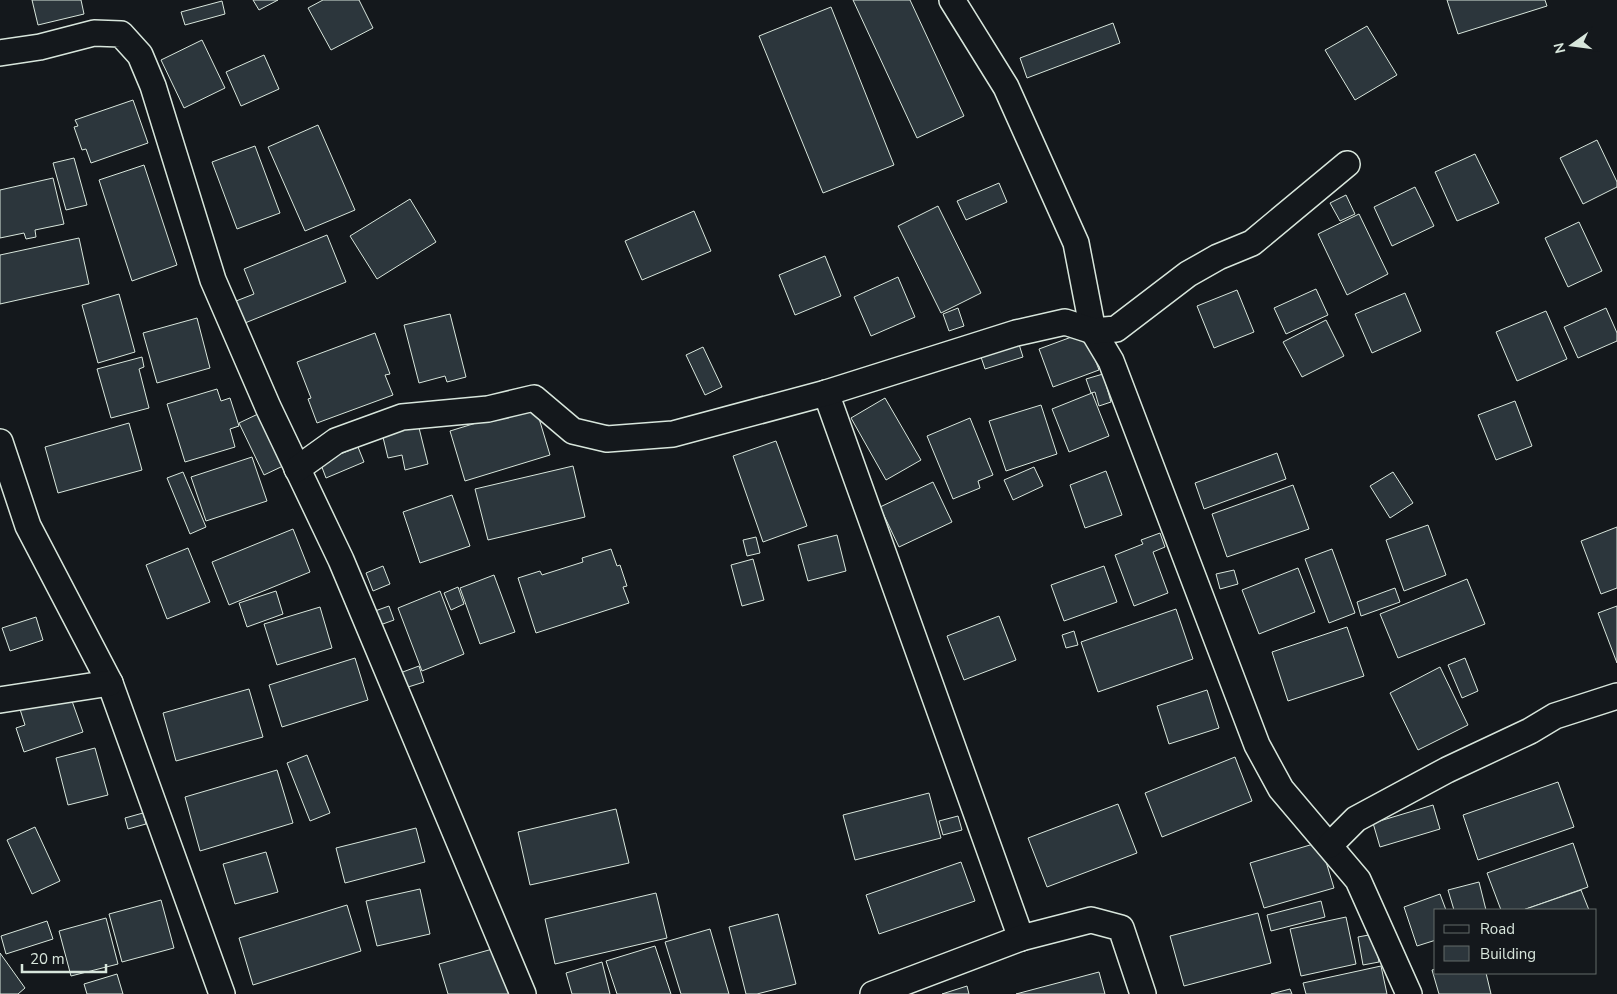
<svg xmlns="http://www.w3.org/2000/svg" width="1617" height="994" viewBox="0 0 1617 994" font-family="'Nunito Sans',sans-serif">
  <rect width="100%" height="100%" fill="#14181c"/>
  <!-- building -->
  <g fill="#2c363c" stroke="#d8e6dc">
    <polygon points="32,0 81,0 84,14 38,25"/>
    <polygon points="253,0 278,0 259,10"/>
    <polygon points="323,0 359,0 373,28 331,50 308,8"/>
    <polygon points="853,0 910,0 964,116 917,138"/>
    <polygon points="1447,0 1545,0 1547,6 1458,34"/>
    <polygon points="222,1 225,14 185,25 181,12"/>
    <polygon points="831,7 894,165 823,193 759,36"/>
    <polygon points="1113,23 1120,43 1027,78 1020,58"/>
    <polygon points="1367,26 1397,75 1355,100 1325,50"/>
    <polygon points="202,40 225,88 184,108 161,60"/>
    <polygon points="264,55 279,89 241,106 226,72"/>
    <polygon points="133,100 148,143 91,163 86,149 82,150 74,127 78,126 75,120"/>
    <polygon points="318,125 355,210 305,231 268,147"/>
    <polygon points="1597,140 1617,182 1617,187 1583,204 1560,158"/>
    <polygon points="255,146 280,213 237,229 212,162"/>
    <polygon points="1475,154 1499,203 1457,221 1435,172"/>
    <polygon points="74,158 87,205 66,210 53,163"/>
    <polygon points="144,165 177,265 132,281 99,180"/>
    <polygon points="53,178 64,224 35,230 36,237 26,239 24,233 0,238 0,190"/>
    <polygon points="999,183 1007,202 966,220 957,201"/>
    <polygon points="1415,187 1434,226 1392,246 1374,207"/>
    <polygon points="1346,195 1355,214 1340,221 1330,203"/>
    <polygon points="410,199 436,242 377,279 350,236"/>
    <polygon points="938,206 981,293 941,313 898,226"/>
    <polygon points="694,211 711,251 642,280 625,241"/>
    <polygon points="1359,214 1388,274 1347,295 1318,234"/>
    <polygon points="1579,222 1602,271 1568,287 1545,238"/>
    <polygon points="327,235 346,282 245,323 236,301 254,294 244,269"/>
    <polygon points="79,238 89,284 0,304 0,255"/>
    <polygon points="825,256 841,296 795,315 779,275"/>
    <polygon points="898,277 915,317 871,336 854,297"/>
    <polygon points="1316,289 1328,315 1286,334 1274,308"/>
    <polygon points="1237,290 1254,332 1214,348 1197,306"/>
    <polygon points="1405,293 1421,331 1372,353 1355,314"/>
    <polygon points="119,294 135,352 98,363 82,305"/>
    <polygon points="958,308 964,326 949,331 943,314"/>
    <polygon points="1606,308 1617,333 1617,341 1578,358 1564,327"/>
    <polygon points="1546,311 1567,359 1517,381 1496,332"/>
    <polygon points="450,314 466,377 447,382 445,376 419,383 404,325"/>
    <polygon points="197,318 210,368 157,383 143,333"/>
    <polygon points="1326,320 1344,356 1302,377 1283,342"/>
    <polygon points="1085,332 1099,370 1053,387 1039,349"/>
    <polygon points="375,333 390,374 385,375 393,395 317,423 308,399 311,398 297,362"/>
    <polygon points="1017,338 1023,357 985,369 979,351"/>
    <polygon points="703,347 722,387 705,395 686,355"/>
    <polygon points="142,357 144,367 139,369 149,408 111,418 97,369"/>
    <polygon points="1103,374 1111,402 1099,406 1095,392 1091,393 1086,379"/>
    <polygon points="217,389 221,401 230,398 239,426 230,429 235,447 185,462 167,404"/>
    <polygon points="1092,393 1109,436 1069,452 1052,409"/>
    <polygon points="885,398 921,460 886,480 851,418"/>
    <polygon points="1515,401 1532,446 1496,460 1478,415"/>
    <polygon points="535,405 550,455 465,481 450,431"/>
    <polygon points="1041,405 1057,454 1006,471 989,421"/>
    <polygon points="258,414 283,466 264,475 239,423"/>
    <polygon points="970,418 993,475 978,481 980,488 953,499 927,436"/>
    <polygon points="417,420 428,464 405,470 402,455 388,458 381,429"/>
    <polygon points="129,423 142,470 58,493 45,447"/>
    <polygon points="776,441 807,526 763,542 733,456"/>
    <polygon points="358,447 364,462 326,478 320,462"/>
    <polygon points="1277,453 1286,479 1204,509 1195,483"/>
    <polygon points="252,457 267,501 206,521 191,477"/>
    <polygon points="573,466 585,517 488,540 475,489"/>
    <polygon points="1034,467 1043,486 1013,500 1004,480"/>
    <polygon points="1106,471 1122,515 1085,528 1070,485"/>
    <polygon points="183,472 206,527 190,534 167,478"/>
    <polygon points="1393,472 1413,503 1390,518 1370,486"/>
    <polygon points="933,482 952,522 899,547 880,507"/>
    <polygon points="1293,485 1309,529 1227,557 1212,514"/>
    <polygon points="452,495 470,546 420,563 403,512"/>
    <polygon points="1428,525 1446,575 1404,591 1386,540"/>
    <polygon points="1617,527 1617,588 1601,594 1581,541"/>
    <polygon points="293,529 310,572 229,605 212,562"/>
    <polygon points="1160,533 1165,547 1153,552 1168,593 1134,606 1115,555 1143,544 1141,540"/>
    <polygon points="837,535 846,571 808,581 798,545"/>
    <polygon points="756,537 760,553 747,556 743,540"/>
    <polygon points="188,548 210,602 167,619 146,565"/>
    <polygon points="611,549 617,566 620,565 627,586 623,587 629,603 536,633 518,578 540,571 542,575 583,562 582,558"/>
    <polygon points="1332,549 1355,613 1329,623 1305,559"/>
    <polygon points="753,559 764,600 742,606 731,565"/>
    <polygon points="383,566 390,584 373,591 366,573"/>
    <polygon points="1104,566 1117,602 1064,621 1051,585"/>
    <polygon points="1298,568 1315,612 1259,634 1242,590"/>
    <polygon points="1234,570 1238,584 1220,589 1216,574"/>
    <polygon points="494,575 515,632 480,644 460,588"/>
    <polygon points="1467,579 1485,624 1398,658 1380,614"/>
    <polygon points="458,587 464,604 451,610 444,593"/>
    <polygon points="1395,588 1400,602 1361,616 1357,602"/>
    <polygon points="276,591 283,614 247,627 239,603"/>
    <polygon points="440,591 464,654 422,671 398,608"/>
    <polygon points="389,606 394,620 380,625 375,611"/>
    <polygon points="1617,606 1617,663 1598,613"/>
    <polygon points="320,607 332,648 277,665 264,624"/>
    <polygon points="1176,609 1193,659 1098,692 1081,642"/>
    <polygon points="999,616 1016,660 964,680 947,636"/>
    <polygon points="36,617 43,640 10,651 2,628"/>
    <polygon points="1347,627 1364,676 1288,701 1272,652"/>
    <polygon points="1074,631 1078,645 1066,648 1062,635"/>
    <polygon points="355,658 368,700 282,727 269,685"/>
    <polygon points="1465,658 1478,691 1462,698 1448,665"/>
    <polygon points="419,666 424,682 405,688 400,673"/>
    <polygon points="1440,667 1468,725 1418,750 1390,693"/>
    <polygon points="67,687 83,732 24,752 16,728 25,725 18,703"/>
    <polygon points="249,689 263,737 176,761 163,713"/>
    <polygon points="1207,690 1219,728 1169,744 1157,706"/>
    <polygon points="95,748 108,795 68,805 56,758"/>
    <polygon points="307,755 330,813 310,821 287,763"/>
    <polygon points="1235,757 1252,801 1162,837 1145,793"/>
    <polygon points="277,770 293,823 200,851 185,797"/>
    <polygon points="1558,782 1574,827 1478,860 1463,815"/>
    <polygon points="929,793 941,838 855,860 843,815"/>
    <polygon points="1118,804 1137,853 1047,887 1028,838"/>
    <polygon points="1433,805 1440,829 1380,847 1373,823"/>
    <polygon points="616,809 629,863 530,885 518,832"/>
    <polygon points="143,813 146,824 128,829 125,818"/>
    <polygon points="958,816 962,830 943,835 939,821"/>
    <polygon points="35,827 60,881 32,894 7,840"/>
    <polygon points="416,828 425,862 345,883 336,848"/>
    <polygon points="1320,842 1334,888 1264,908 1250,863"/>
    <polygon points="1573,843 1588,887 1523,910 1501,910 1487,873"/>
    <polygon points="266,852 278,892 235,904 223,864"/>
    <polygon points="961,862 975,901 879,934 866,895"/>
    <polygon points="1479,882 1486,910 1454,910 1448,890"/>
    <polygon points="420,889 430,934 377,946 366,901"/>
    <polygon points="1581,890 1589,910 1523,910"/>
    <polygon points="656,893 667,938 555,964 545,919"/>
    <polygon points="1440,894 1446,910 1436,910 1436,940 1417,946 1404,907"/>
    <polygon points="161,900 174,948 122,962 109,914"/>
    <polygon points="1321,901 1325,917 1271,931 1267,915"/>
    <polygon points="347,905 361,951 253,985 239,938"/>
    <polygon points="1258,913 1271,963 1184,986 1170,936"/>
    <polygon points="778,914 796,984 757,994 746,994 729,927"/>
    <polygon points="1346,917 1356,964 1301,976 1290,929"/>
    <polygon points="106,918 118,964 71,976 59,931"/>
    <polygon points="47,921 53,939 6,954 1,936"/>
    <polygon points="710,929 729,994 681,994 665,942"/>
    <polygon points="1374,934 1379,962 1363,965 1358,937"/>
    <polygon points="655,946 671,994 617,994 606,961"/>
    <polygon points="496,948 510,994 448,994 439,964"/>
    <polygon points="0,953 25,988 18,994 0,994"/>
    <polygon points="602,962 610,994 572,994 566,973"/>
    <polygon points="1381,966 1387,994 1306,994 1303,983"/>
    <polygon points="1436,969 1436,973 1486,973 1491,994 1439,994 1432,970"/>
    <polygon points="1099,972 1105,994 1016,994"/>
    <polygon points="117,974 123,994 87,994 84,984"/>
    <polygon points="967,986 969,994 942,994"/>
    <polygon points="1290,989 1292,994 1271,994"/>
  </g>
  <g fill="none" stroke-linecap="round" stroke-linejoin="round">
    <defs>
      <g id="street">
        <polyline points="952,0 1006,87 1076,243 1093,331 1111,361 1257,745 1281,789 1358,880 1409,994"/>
        <polyline points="0,53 40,47 94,33 121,34 140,55 153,86 213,280 268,407 341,560 523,994"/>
        <polyline points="826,393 1021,938"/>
        <polyline points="0,442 28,526 110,683 222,994"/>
        <polyline points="297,469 336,441 402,417 488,409 534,398 573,431 607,439 673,434 826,393 1016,333 1065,322 1093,331 1116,329 1188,274 1218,257 1252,243 1347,164"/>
        <polyline points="0,700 110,683"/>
        <polyline points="1330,845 1356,819 1447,770 1530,731 1555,716 1617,696"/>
        <polyline points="873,994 1021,938 1091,920 1121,928 1143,994"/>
      </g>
    </defs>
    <!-- street casing -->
    <use href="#street" stroke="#d8e6dc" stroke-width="28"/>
    <!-- street -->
    <use href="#street" stroke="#14181c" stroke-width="25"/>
  </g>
  <!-- legend -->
  <rect x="1434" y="909" width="162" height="65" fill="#14181c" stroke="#626a69"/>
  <rect x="1444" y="925" width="25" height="8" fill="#14181c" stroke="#626a69"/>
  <text x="1480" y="934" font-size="15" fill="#d8e6dc">Road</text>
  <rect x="1444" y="946" width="25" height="15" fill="#2c363c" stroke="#626a69"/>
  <text x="1480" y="959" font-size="15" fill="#d8e6dc">Building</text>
  <!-- north arrow -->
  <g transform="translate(1572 45) rotate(256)" stroke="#14181c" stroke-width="4" paint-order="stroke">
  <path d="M0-4L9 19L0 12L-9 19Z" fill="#d8e6dc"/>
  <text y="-8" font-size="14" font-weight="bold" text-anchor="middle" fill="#d8e6dc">N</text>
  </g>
  <!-- scale -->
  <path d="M22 964v8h84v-8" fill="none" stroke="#d8e6dc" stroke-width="2.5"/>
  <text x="30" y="964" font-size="15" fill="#d8e6dc" stroke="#14181c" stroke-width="4" paint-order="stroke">20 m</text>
</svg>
